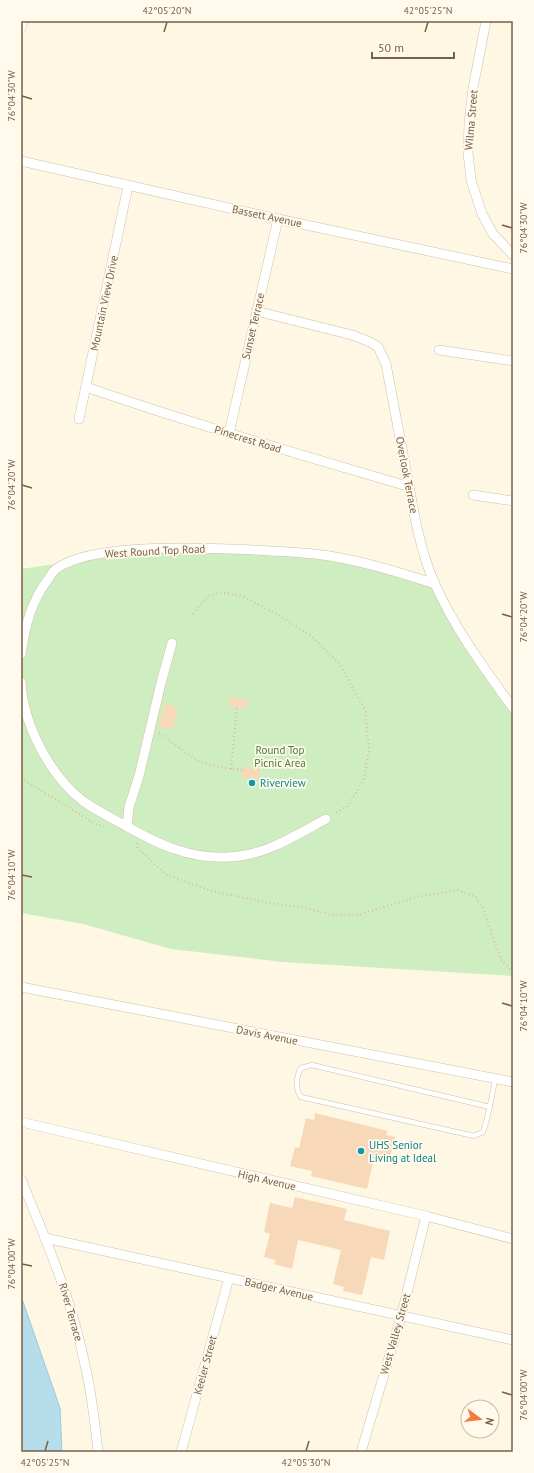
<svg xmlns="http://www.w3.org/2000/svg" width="534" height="1473" viewBox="0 0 534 1473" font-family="'PT Sans',sans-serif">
  <rect width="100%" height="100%" fill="#fef7e4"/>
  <!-- green -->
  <polygon fill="#ceeec1" points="158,549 304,553 435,584 513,708 513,976 283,962 171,949 83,924 21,913 21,569"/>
  <!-- water -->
  <polygon fill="#b6ddea" stroke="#9bccdd" points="21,1296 60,1408 62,1452 21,1452"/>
  <!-- building -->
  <g fill="#f7d8b9">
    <polygon points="230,697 247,699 247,708 229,707"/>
    <polygon points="165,704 178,708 172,730 158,726"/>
    <polygon points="242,767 260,768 259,779 242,778"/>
    <polygon points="315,1113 388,1131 386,1135 395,1137 390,1157 381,1155 380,1159 374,1158 367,1189 311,1176 312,1171 290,1166 295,1147 299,1148 306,1118 314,1120"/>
    <polygon points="295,1197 347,1209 344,1220 390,1231 384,1260 371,1257 362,1295 343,1291 344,1287 333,1284 341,1250 298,1240 292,1269 274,1264 276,1260 264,1257 270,1234 264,1232 270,1203 292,1208"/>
  </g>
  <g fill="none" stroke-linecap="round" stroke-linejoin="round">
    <defs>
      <path id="lane" d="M490,1107L312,1065L301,1068C296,1077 295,1089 301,1097L474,1136L483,1132C489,1115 492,1096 495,1079"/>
      <g id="street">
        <polyline points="486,21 473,88 469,123 468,153 471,180 482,214 493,234 513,255"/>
        <polyline points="21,28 23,21"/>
        <polyline points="21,161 278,219 513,269"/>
        <path d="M256,311L352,335L370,342L378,347L386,364L416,523C421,544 426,565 435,584C455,629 484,668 513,708"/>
        <polyline points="439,350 513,361"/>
        <path d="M86,387C193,424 302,455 410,487"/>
        <polyline points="79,419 128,186"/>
        <polyline points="229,433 278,219"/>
        <polyline points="473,495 513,501"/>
        <path d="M21,654C25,627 31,601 49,578C51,575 53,571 56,569C92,542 208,548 253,550C281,552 308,552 335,557C369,563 402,573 435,584"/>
        <path d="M21,682C23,724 50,776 83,801C97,811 113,819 128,827C159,845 191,859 228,857C264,856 295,836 326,819"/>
        <polyline points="127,827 129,807 139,776 161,683 172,643"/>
        <polyline points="21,987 513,1082"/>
        <polyline points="21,1122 426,1216 513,1239"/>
        <path d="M21,1179C46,1240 72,1300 85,1365C92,1394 95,1423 98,1452"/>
        <polyline points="45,1238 513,1340"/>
        <polyline points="181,1452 229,1278"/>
        <polyline points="361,1452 401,1317 426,1216"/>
      </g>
    </defs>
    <!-- lane casing -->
    <use href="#lane" stroke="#d1bfa9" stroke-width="5.5"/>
    <!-- street casing -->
    <use href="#street" stroke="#d1bfa9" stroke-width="10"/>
    <!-- path -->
    <g stroke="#dcbc9c" stroke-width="2" stroke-dasharray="1 3" stroke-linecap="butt">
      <polyline points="193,614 207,597 220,592 244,597 275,613 310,635 339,663 365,710 369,749 364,779 349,805 334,814"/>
      <polyline points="159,733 196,760 223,768 242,770"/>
      <polyline points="231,769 237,708"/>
      <polyline points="21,778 97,825 104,826"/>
      <polyline points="137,843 137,847 165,874 211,891 265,902 306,908 332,915 358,915 417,897 458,890 476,897 483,908 501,960 513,972"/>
    </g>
    <!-- lane -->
    <use href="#lane" stroke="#fff" stroke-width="4.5"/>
    <!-- street -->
    <use href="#street" stroke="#fff" stroke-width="9"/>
  </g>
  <!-- ticks -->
  <path fill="none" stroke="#7a5f47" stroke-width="1.5" d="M164,32L167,22M425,32L428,22M22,96L32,99M502,225L512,228M22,485L32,488M502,614L512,617M22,875L32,877M502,1003L512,1006M22,1264L32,1266M502,1392L512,1395M45,1451L48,1441M306,1451L309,1441"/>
  <!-- markers -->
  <g fill="#0f9aa8" stroke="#fffaec" stroke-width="1.5">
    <circle cx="252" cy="783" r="4"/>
    <circle cx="361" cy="1151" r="4"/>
  </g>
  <g text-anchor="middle" stroke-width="3.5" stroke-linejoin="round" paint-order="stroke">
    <!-- street labels -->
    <g font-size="11" fill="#7a5f47" stroke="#fffaec">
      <text transform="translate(471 120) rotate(-85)" y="4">Wilma Street</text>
      <text transform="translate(267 216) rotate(12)" y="4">Bassett Avenue</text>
      <text transform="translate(104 303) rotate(-78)" y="4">Mountain View Drive</text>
      <text transform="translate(253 326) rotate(-77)" y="4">Sunset Terrace</text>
      <text transform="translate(248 439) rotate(17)" y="4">Pinecrest Road</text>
      <text transform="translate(407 475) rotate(79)" y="4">Overlook Terrace</text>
      <text transform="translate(155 551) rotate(-3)" y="4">West Round Top Road</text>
      <text transform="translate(267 1035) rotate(11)" y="4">Davis Avenue</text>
      <text transform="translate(267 1180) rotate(13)" y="4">High Avenue</text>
      <text transform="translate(279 1289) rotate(13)" y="4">Badger Avenue</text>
      <text transform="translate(71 1312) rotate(74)" y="4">River Terrace</text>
      <text transform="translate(395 1334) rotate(-74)" y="4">West Valley Street</text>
      <text transform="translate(205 1365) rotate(-75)" y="4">Keeler Street</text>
    </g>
    <!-- park labels -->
    <g font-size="11" fill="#477a3b" stroke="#fffaec">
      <text x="280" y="754">Round Top<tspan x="280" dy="13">Picnic Area</tspan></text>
    </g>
    <!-- culture labels -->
    <g font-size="11" fill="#0d838f" stroke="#fffaec" text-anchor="start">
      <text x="260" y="787">Riverview</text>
      <text x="369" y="1149">UHS Senior<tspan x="369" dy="13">Living at Ideal</tspan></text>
    </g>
  </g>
  <!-- border -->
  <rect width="534" height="1473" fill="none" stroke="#fffaec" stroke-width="44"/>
  <!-- north arrow -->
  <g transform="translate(480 1419) rotate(105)"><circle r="19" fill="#fffaec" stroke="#cabcaa"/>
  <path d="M0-3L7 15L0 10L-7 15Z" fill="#f47a3d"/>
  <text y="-6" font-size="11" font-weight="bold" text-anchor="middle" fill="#7a5f47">N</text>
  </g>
  <!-- scale -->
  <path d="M372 52v6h82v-6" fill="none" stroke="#7a5f47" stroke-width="2"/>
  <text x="378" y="52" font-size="12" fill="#7a5f47" stroke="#fffaec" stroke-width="3" paint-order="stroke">50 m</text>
  <rect x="22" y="22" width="490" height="1429" fill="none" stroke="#7a5f47" stroke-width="1.5"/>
  <g font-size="10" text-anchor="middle" fill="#7a5f47">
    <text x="167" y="14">42°05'20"N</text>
    <text x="428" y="14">42°05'25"N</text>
    <text transform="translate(11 96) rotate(-90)" y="4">76°04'30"W</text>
    <text transform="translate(523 228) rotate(-90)" y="4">76°04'30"W</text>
    <text transform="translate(11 485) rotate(-90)" y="4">76°04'20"W</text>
    <text transform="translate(523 617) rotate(-90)" y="4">76°04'20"W</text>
    <text transform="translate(11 875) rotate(-90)" y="4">76°04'10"W</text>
    <text transform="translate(523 1006) rotate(-90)" y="4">76°04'10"W</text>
    <text transform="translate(11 1264) rotate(-90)" y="4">76°04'00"W</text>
    <text transform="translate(523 1395) rotate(-90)" y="4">76°04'00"W</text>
    <text x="45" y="1466">42°05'25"N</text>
    <text x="306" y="1466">42°05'30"N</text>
  </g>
</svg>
